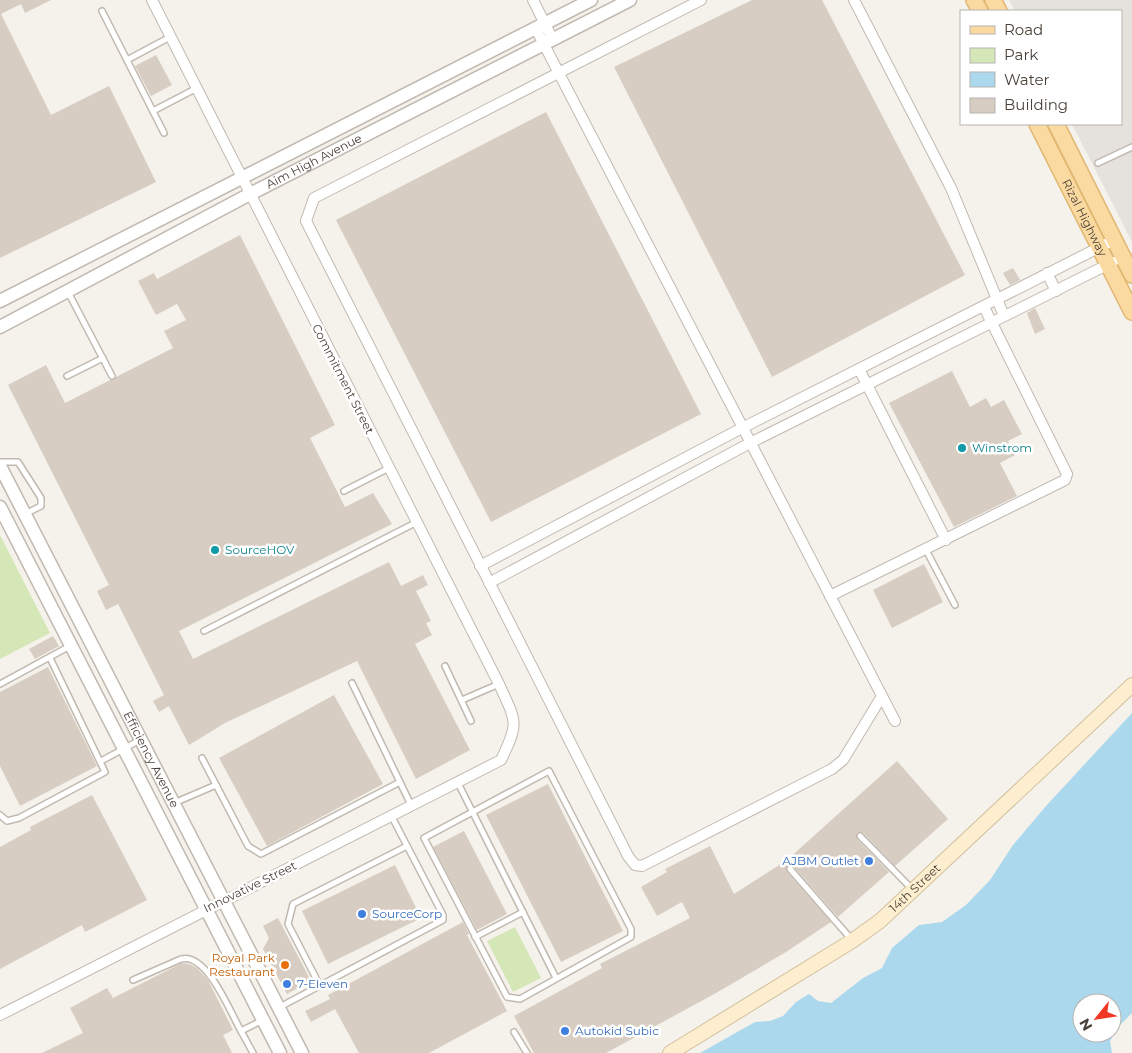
<svg xmlns="http://www.w3.org/2000/svg" width="1132" height="1053" viewBox="0 0 1132 1053" font-family="Montserrat,sans-serif">
  <rect width="100%" height="100%" fill="#f5f2ec"/>
  <!-- industrial -->
  <polygon fill="#e5e1dd" points="1009,0 1132,0 1132,242 1072,124 1121,124 1121,11 1015,11"/>
  <!-- green -->
  <g fill="#d5e7b7">
    <polygon points="0,535 50,633 0,659"/>
    <polygon points="515,927 541,978 513,992 487,941"/>
  </g>
  <!-- water -->
  <path fill="#acd8ee" fill-rule="evenodd" d="M1132,713V1013L1120,1025L1110,1041L1112,1053H700L755,1022L770,1021L783,1016L796,1002L809,994L818,1001L831,1003L863,978L882,968L892,948L919,925L942,922L966,905L990,880L1013,845L1046,806ZM1082,1003H1112V1033H1082Z"/>
  <!-- building -->
  <g fill="#d7cdc2">
    <polygon points="0,0 51,0 25,13 21,4 1,14 51,115 109,86 156,182 0,258"/>
    <polygon points="752,0 822,0 965,275 772,377 614,67"/>
    <polygon points="156,55 172,85 151,96 135,66"/>
    <polygon points="546,112 701,414 491,522 336,220"/>
    <polygon points="240,235 335,425 310,438 345,507 373,493 392,524 179,631 193,659 389,562 401,586 423,575 428,585 416,591 431,621 426,623 432,635 415,644 470,750 416,779 357,661 225,723 189,745 169,706 159,712 153,701 164,695 118,604 106,610 97,591 109,585 8,385 46,365 65,403 173,348 164,331 186,320 177,304 156,315 138,281 154,273 157,279"/>
    <polygon points="1013,268 1020,280 1010,285 1003,273"/>
    <polygon points="1035,308 1045,329 1035,334 1027,313"/>
    <polygon points="952,371 970,407 986,398 991,407 1004,400 1022,434 1008,441 1015,455 1000,463 1017,496 954,527 889,403"/>
    <polygon points="924,564 943,602 892,628 873,590"/>
    <polygon points="53,636 59,646 35,659 29,649"/>
    <polygon points="48,667 97,766 20,806 0,766 0,692"/>
    <polygon points="334,695 383,784 267,846 219,758"/>
    <polygon points="897,761 948,819 895,866 863,833 857,833 857,839 889,872 838,917 793,866 789,865 786,868 787,872 831,922 786,952 716,993 606,1053 534,1053 514,1016 602,968 600,964 690,918 682,902 657,916 641,887 667,872 665,869 710,846 734,894 787,860"/>
    <polygon points="548,784 623,931 561,962 486,815"/>
    <polygon points="92,795 147,900 85,932 82,925 0,969 0,847 31,830 30,827"/>
    <polygon points="464,831 507,914 477,930 433,847"/>
    <polygon points="395,865 421,918 328,964 302,911"/>
    <polygon points="278,918 311,981 287,994 263,949 269,938 263,926"/>
    <polygon points="463,922 469,934 467,935 507,1011 429,1053 359,1053 335,1009 311,1022 305,1011 330,999 328,995"/>
    <polygon points="182,963 189,964 197,968 208,980 233,1030 223,1035 232,1053 42,1053 83,1033 70,1008 107,988 113,998"/>
  </g>
  <g fill="none" stroke-linecap="round" stroke-linejoin="round">
    <defs>
      <g id="service">
        <polyline points="102,11 164,133"/>
        <polyline points="127,60 170,37"/>
        <polyline points="153,111 197,88"/>
        <polyline points="1098,163 1132,147"/>
        <polyline points="68,292 112,376"/>
        <polyline points="67,376 103,358"/>
        <polyline points="0,462 18,462 41,498 41,506 25,514"/>
        <polyline points="344,491 389,468"/>
        <polyline points="926,550 955,605"/>
        <polyline points="204,631 417,522"/>
        <polyline points="445,666 471,721"/>
        <polyline points="352,683 412,807"/>
        <polyline points="0,684 70,646"/>
        <polyline points="462,700 499,684"/>
        <polyline points="202,758 248,846 261,854 400,782"/>
        <polyline points="101,761 140,740"/>
        <polygon points="549,771 631,929 631,937 520,999 507,997 424,838"/>
        <polyline points="458,783 556,978"/>
        <polyline points="174,803 216,785"/>
        <polyline points="0,815 7,821 19,818 105,772 50,658"/>
        <polyline points="860,836 913,890"/>
        <polyline points="790,869 852,940"/>
        <polyline points="475,937 523,912"/>
        <path d="M133,980L181,959C207,952 230,1012 241,1031"/>
        <polyline points="319,984 288,924 293,904 407,846"/>
        <polyline points="278,1008 443,920 443,915 392,817"/>
        <polyline points="514,1032 527,1053"/>
        <polyline points="253,1053 241,1031 263,1020"/>
      </g>
      <g id="minor">
        <polyline points="533,0 553,40"/>
        <polyline points="701,0 314,198 306,221 628,856 635,865 642,866 832,769 843,760 882,696"/>
        <polyline points="854,0 951,188 1004,316"/>
        <polyline points="536,29 895,721"/>
        <polyline points="1047,273 1056,291"/>
        <polyline points="859,369 946,540"/>
        <polyline points="480,566 742,428 1114,240"/>
        <polyline points="489,583 750,443 1113,262"/>
        <polyline points="830,596 1065,480 1067,474 984,307"/>
        <path d="M0,1015L501,760C520,721 516,722 499,684L152,0"/>
      </g>
      <g id="tertiary">
        <polyline points="0,301 591,0"/>
        <path id="s1" d="M0,327L250,194L630,0"/>
        <path id="s2" d="M0,466L302,1053"/>
        <polyline points="0,507 280,1053"/>
      </g>
      <g id="secondary">
        <path id="s3" d="M670,1053L852,941L880,921L1132,685"/>
      </g>
      <g id="primary">
        <polyline points="974,0 980,11"/>
        <polyline points="993,0 999,11"/>
        <path id="s4" d="M1037,124L1132,312"/>
        <polyline points="1056,124 1132,275"/>
      </g>
    </defs>
    <!-- service casing -->
    <use href="#service" stroke="#c1b9af" stroke-width="8"/>
    <!-- minor casing -->
    <use href="#minor" stroke="#c1b9af" stroke-width="12"/>
    <!-- tertiary casing -->
    <use href="#tertiary" stroke="#c1b9af" stroke-width="15"/>
    <!-- secondary casing -->
    <use href="#secondary" stroke="#d3c19e" stroke-width="16"/>
    <!-- primary casing -->
    <use href="#primary" stroke="#e0b670" stroke-width="18"/>
    <!-- service -->
    <use href="#service" stroke="#fff" stroke-width="5"/>
    <!-- minor -->
    <use href="#minor" stroke="#fff" stroke-width="10"/>
    <!-- tertiary -->
    <use href="#tertiary" stroke="#fff" stroke-width="12"/>
    <!-- secondary -->
    <use href="#secondary" stroke="#fceecf" stroke-width="14"/>
    <!-- primary -->
    <use href="#primary" stroke="#fadaa0" stroke-width="15"/>
  </g>
  <!-- markers -->
  <g fill="#0f9aa8" stroke="#fff" stroke-width="2">
    <circle cx="962" cy="448" r="5"/>
    <circle cx="215" cy="550" r="5"/>
  </g>
  <g fill="#3f7fe0" stroke="#fff" stroke-width="2">
    <circle cx="869" cy="861" r="5"/>
    <circle cx="362" cy="914" r="5"/>
    <circle cx="287" cy="984" r="5"/>
    <circle cx="565" cy="1031" r="5"/>
  </g>
  <circle fill="#e8710a" stroke="#fff" stroke-width="2" cx="285" cy="965" r="5"/>
  <g text-anchor="middle" stroke-width="5" stroke-linejoin="round" paint-order="stroke">
    <!-- street labels -->
    <g font-size="12" fill="#4a423a" stroke="#fff">
      <text dy="4" stroke="none"><textPath href="#s1" startOffset="355">Aim High Avenue</textPath></text>
      <text dy="4" stroke="none"><textPath href="#s4" startOffset="105">Rizal Highway</textPath></text>
      <text transform="translate(343 379) rotate(63)" y="4">Commitment Street</text>
      <text dy="4" stroke="none"><textPath href="#s2" startOffset="330">Efficiency Avenue</textPath></text>
      <text transform="translate(250 887) rotate(-26)" y="4">Innovative Street</text>
      <text dy="4" stroke="none"><textPath href="#s3" startOffset="296">14th Street</textPath></text>
    </g>
    <!-- culture labels -->
    <g font-size="12" fill="#0d838f" stroke="#fff" text-anchor="start">
      <text x="972" y="452">Winstrom</text>
      <text x="225" y="554">SourceHOV</text>
    </g>
    <!-- shop labels -->
    <g font-size="12" fill="#366cbe" stroke="#fff" text-anchor="start">
      <text x="859" y="865" text-anchor="end">AJBM Outlet</text>
      <text x="372" y="918">SourceCorp</text>
      <text x="297" y="988">7-Eleven</text>
      <text x="575" y="1035">Autokid Subic</text>
    </g>
    <!-- food labels -->
    <g font-size="12" fill="#c56008" stroke="#fff" text-anchor="end">
      <text x="275" y="962">Royal Park<tspan x="275" dy="14">Restaurant</tspan></text>
    </g>
  </g>
  <!-- legend -->
  <rect x="960" y="10" width="162" height="115" fill="#ffffff" stroke="#b7b3b0"/>
  <rect x="970" y="26" width="25" height="8" fill="#fadaa0" stroke="#b7b3b0"/>
  <text x="1004" y="35" font-size="15" fill="#4a423a">Road</text>
  <rect x="970" y="48" width="25" height="15" fill="#d5e7b7" stroke="#b7b3b0"/>
  <text x="1004" y="60" font-size="15" fill="#4a423a">Park</text>
  <rect x="970" y="72" width="25" height="15" fill="#acd8ee" stroke="#b7b3b0"/>
  <text x="1004" y="85" font-size="15" fill="#4a423a">Water</text>
  <rect x="970" y="98" width="25" height="15" fill="#d7cdc2" stroke="#b7b3b0"/>
  <text x="1004" y="110" font-size="15" fill="#4a423a">Building</text>
  <!-- north arrow -->
  <g transform="translate(1097 1018) rotate(240)"><circle r="24" fill="#ffffff" stroke="#b7b3b0"/>
  <path d="M0-4L9 19L0 12L-9 19Z" fill="#f13827"/>
  <text y="-8" font-size="14" font-weight="bold" text-anchor="middle" fill="#4a423a">N</text>
  </g>
</svg>
